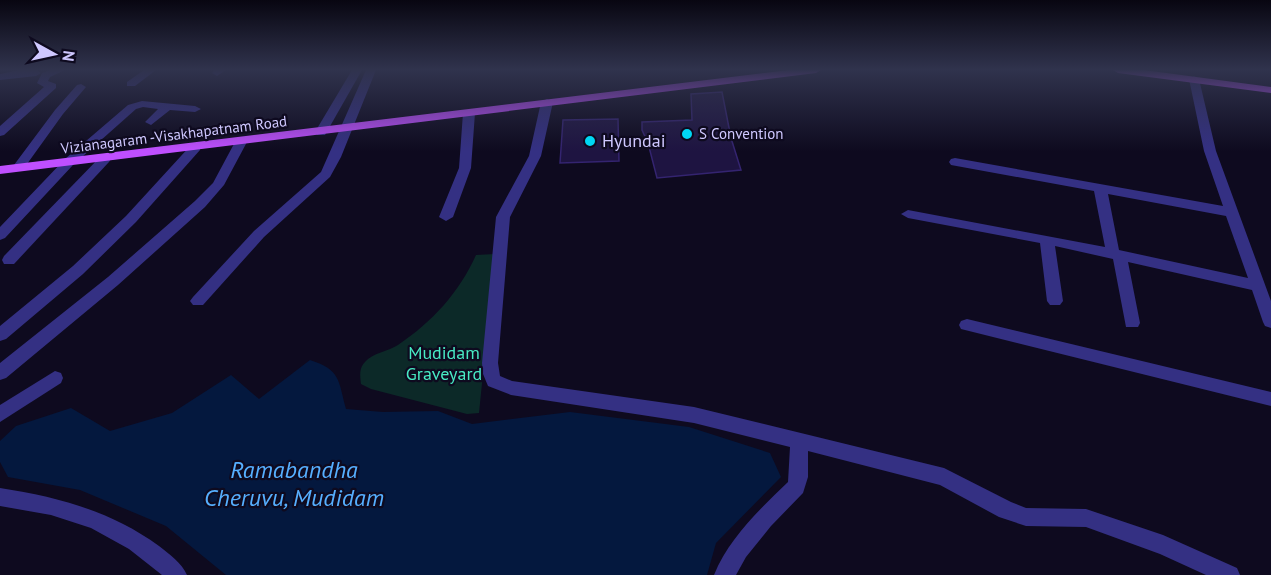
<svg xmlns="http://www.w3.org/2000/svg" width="1271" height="575" viewBox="0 0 1271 575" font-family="'PT Sans',sans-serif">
  <rect width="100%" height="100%" fill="#0e0a1f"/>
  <!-- green -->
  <path fill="#0c2928" d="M495,254L479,413L467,414L371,389L361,384C360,375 359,368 365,362C372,353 389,351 398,345C432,322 459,293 476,255Z"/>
  <!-- water -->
  <path fill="#04183e" d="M310,360C341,370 338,380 346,409L383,412L438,411L472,424L570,412L689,427L770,453L781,477L716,543L707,575H226L166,526L80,490L8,477L0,462V441L16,426L71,408L110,431L172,413L231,375L259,399Z"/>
  <!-- building -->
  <g fill="#1e1441" stroke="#342470" stroke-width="1.5">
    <polygon points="722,92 731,138 741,170 657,178 648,143 642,130 642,122 692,120 691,94"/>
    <polygon points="618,119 619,161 560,163 563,120"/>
  </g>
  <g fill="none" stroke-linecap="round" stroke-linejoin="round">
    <!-- minor -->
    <g fill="#343083" fill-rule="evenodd">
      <polygon points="19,70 37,70 41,73 36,76 0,80 0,74"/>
      <polygon points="50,70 65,70 50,77 48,81 56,84 56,88 4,135 0,136 0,126 44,87 37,83 42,73"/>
      <polygon points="144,70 156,70 135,86 127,86 127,82"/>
      <polygon points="214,70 226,70 217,76 212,73"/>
      <polygon points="352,70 362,70 325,135 317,135 315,132"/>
      <polygon points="366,70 376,70 341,157 330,177 264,237 203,305 193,305 190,301 193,297 254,231 321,172"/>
      <path d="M1194,76L1199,79L1216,151L1271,301V328L1265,326L1263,322L1252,290L1128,262L1140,323L1138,327H1126L1113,259L1055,246L1063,301L1060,305H1050L1047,301L1040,243L908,218L901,214L908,210L1105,247L1094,191L951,165L949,162L951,159L955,158L1223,206L1204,151L1189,79ZM1108,194L1226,216L1248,278L1119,250Z"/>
      <polygon points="81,84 86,87 63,114 22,171 14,171 12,168 14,165 55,110 77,85"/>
      <path d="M547,99L553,102L541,156L510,217L498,363L500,376L512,381L694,407L944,468L1011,502L1026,508L1086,509L1163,535L1237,568L1240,575H1206L1160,554L1086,527L1026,526L999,517L940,485L808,451V477L803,493L771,526L746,557L736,575H714C729,538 760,509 788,482L790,447L694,423L511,395L488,386L483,374L482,363L496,217L529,156L541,102Z"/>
      <polygon points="142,101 195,106 201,109 195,112 170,110 151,125 145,122 158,109 143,107 136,109 73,165 5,238 0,240 0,227 65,159 128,105"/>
      <polygon points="469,110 475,113 471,168 453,217 446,221 439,217 459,168 463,113"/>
      <polygon points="241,138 247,142 224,185 205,207 118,285 6,378 0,380 0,363 108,277 195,201 213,183 235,142"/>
      <polygon points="196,143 200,144 200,150 136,222 83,274 6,339 0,341 0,326 73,266 126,216 192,144"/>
      <polygon points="105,155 109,156 111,159 109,162 14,264 4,264 2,260 4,256 101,156"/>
      <polygon points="967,319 1271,392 1271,406 961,329 959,325 961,321"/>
      <polygon points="55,371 61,373 63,378 61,383 0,422 0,405"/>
      <path d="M0,488C58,497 111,511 159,546C169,554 182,563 187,575H162L129,549L91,528L51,515L0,506Z"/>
    </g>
    <!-- major -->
    <g fill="#bf4fff" fill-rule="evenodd">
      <polygon points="789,70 821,70 816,73 0,174 0,166"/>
      <polygon points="1113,70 1144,70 1271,87 1271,93 1118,73"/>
    </g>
  </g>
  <!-- sky -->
  <linearGradient id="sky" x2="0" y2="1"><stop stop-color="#080611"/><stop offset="0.46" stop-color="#30334d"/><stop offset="1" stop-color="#30334d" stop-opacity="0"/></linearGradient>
  <rect width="1271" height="151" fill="url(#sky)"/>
  <!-- markers -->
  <g fill="#00d7f3" stroke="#0e0a1f" stroke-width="2">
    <circle cx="687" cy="134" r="6"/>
    <circle cx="590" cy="141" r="6"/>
  </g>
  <g text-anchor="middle" stroke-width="4.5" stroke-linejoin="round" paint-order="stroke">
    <!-- far-poi labels -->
    <g font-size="15" fill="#cfc8ff" stroke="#0e0a1f" text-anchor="start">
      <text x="699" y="139">S Convention</text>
    </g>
    <!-- far-street labels -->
    <g font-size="15" fill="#cfc8ff" stroke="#0e0a1f">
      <text transform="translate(174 135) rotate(-7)" y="5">Vizianagaram -Visakhapatnam Road</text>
    </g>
    <!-- poi labels -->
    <g font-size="18" fill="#cfc8ff" stroke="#0e0a1f" text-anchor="start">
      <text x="602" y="147">Hyundai</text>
    </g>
    <!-- park labels -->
    <g font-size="18" fill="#48eac4" stroke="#0e0a1f">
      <text x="444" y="359">Mudidam<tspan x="444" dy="21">Graveyard</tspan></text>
    </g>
    <!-- near-water labels -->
    <g font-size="24" font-style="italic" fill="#56afff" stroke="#0e0a1f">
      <text x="294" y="478">Ramabandha<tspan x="294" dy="28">Cheruvu, Mudidam</tspan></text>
    </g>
  </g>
  <!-- north arrow -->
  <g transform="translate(54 54) rotate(98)" stroke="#0e0a1f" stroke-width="4.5" paint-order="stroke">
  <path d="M0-4.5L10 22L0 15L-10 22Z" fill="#cfc8ff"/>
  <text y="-9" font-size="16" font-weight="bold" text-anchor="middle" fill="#cfc8ff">N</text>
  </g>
</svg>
